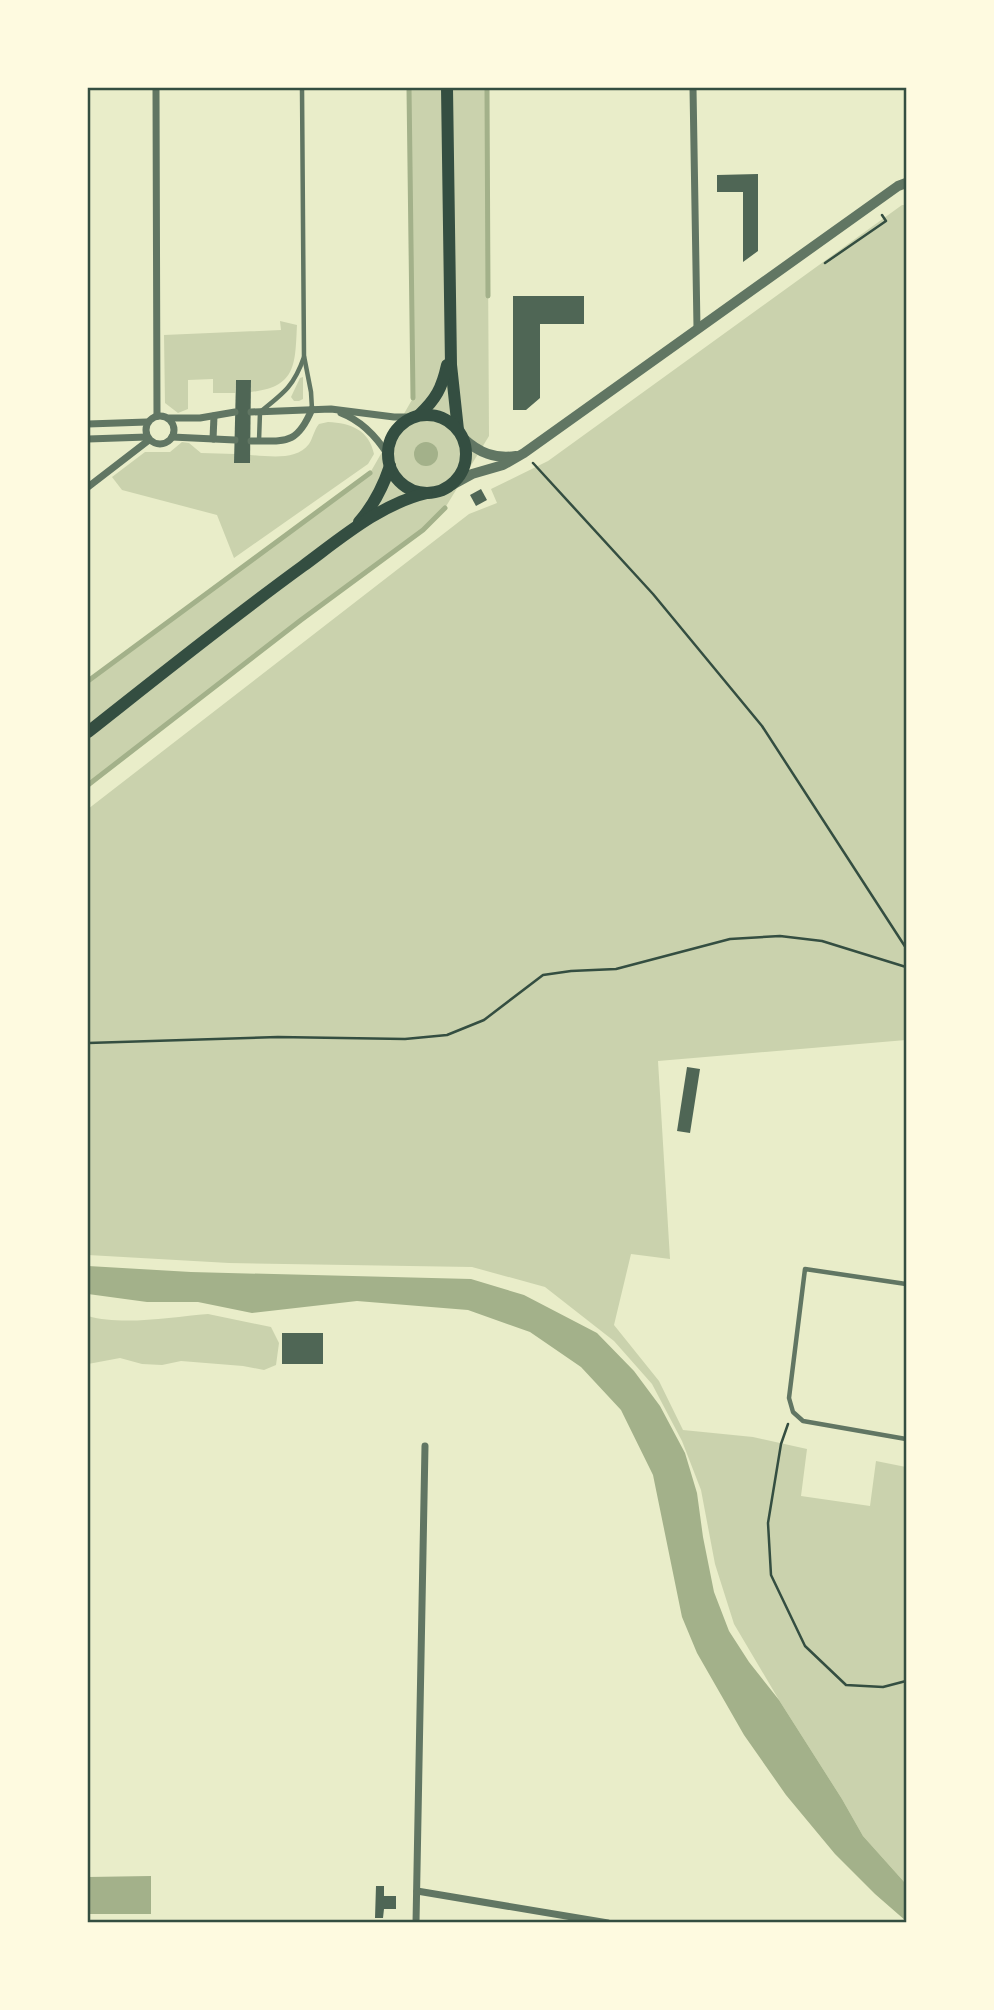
<svg xmlns="http://www.w3.org/2000/svg" width="994" height="2010" viewBox="0 0 994 2010" font-family="'Fira Sans Condensed',sans-serif">
  <rect width="100%" height="100%" fill="#e9edc9"/>
  <!-- green -->
  <g fill="#cad2ad">
    <polygon points="409,88 487,88 489,436 445,508 423,530 301,620 88,785 88,681 370,473 413,398"/>
    <polygon points="902,205 906,205 906,1040 658,1061 670,1259 631,1254 614,1325 659,1381 683,1430 753,1437 807,1449 801,1496 870,1506 876,1461 906,1467 906,1884 863,1836 842,1799 779,1700 734,1624 715,1564 701,1490 682,1441 652,1384 614,1341 545,1287 472,1267 229,1263 88,1255 88,809 469,514 497,503 491,489 548,461"/>
    <path d="M280,321L297,325C295,364 297,387 251,392V380H236L235,393H213V379L188,380V409L178,413L165,403L164,335L281,330Z"/>
    <polygon points="303,377 303,399 299,401 294,401 291,397 300,378"/>
    <path d="M328,422C351,423 369,430 374,454L368,464L234,558L217,515L122,490L112,477L145,452H170L182,442L189,443L201,453L235,454V463H250V455C269,456 296,461 309,444C313,438 314,430 319,424Z"/>
    <path d="M208,1314L271,1327L279,1343L276,1365L264,1370L243,1366L181,1361L162,1365L142,1364L120,1358L88,1364V1316C122,1326 172,1317 208,1314Z"/>
  </g>
  <!-- water -->
  <g fill="#a3b18a">
    <circle cx="426" cy="454" r="12"/>
    <polygon points="88,1266 191,1272 471,1279 524,1295 597,1333 634,1371 660,1406 685,1453 697,1493 703,1537 714,1592 729,1631 749,1662 779,1700 842,1799 863,1836 906,1884 906,1921 875,1894 835,1854 786,1795 744,1735 697,1653 682,1617 653,1475 621,1410 581,1367 530,1332 468,1310 357,1301 252,1313 198,1302 147,1302 88,1294"/>
    <polygon points="151,1876 151,1914 88,1914 88,1877"/>
  </g>
  <g fill="none" stroke-linecap="round" stroke-linejoin="round">
    <!-- stream -->
    <g stroke="#a3b18a" stroke-width="5">
      <polyline points="409,88 413,398"/>
      <polyline points="487,88 488,296"/>
      <polyline points="88,681 370,473"/>
      <polyline points="88,785 301,620 423,530 445,508"/>
    </g>
  </g>
  <!-- building -->
  <g fill="#4f6655">
    <polygon points="758,174 758,251 743,262 743,192 717,192 717,175"/>
    <polygon points="513,296 584,296 584,324 540,324 540,398 526,410 513,410"/>
    <polygon points="236,380 251,380 250,463 234,463"/>
    <polygon points="481,489 487,500 476,506 470,495"/>
    <polygon points="687,1067 700,1069 690,1133 677,1131"/>
    <rect x="282" y="1333" width="41" height="31"/>
    <polygon points="376,1886 384,1886 384,1896 396,1896 396,1909 384,1909 383,1918 375,1918"/>
  </g>
  <g fill="none" stroke-linecap="round" stroke-linejoin="round">
    <!-- path -->
    <g stroke="#344e41" stroke-width="2.5">
      <polyline points="825,263 886,221 882,215"/>
      <polyline points="533,463 653,594 762,726 906,948"/>
      <polyline points="88,1043 278,1037 405,1039 447,1035 484,1020 543,975 571,971 616,969 730,939 780,936 822,941 906,967"/>
      <polyline points="788,1424 781,1444 768,1523 771,1575 805,1646 846,1685 883,1687 906,1681"/>
    </g>
    <!-- service -->
    <g stroke="#617663" stroke-width="4.5">
      <polyline points="302,88 304,356 311,392 312,409"/>
      <path d="M259,441L260,412C284,393 294,386 304,357"/>
      <polyline points="906,1284 805,1269 789,1398 793,1412 803,1421 906,1439"/>
    </g>
    <!-- minor -->
    <g stroke="#617663" stroke-width="7">
      <polyline points="156,88 157,416"/>
      <polyline points="693,88 697,328"/>
      <polyline points="251,412 331,409 394,417 412,417"/>
      <path d="M341,413C362,421 376,436 388,455"/>
      <circle cx="160" cy="430" r="14"/>
      <polyline points="169,418 200,418 235,412"/>
      <polyline points="88,424 147,422"/>
      <polyline points="172,437 235,440"/>
      <polyline points="88,439 147,437"/>
      <polyline points="213,439 214,416"/>
      <path d="M251,441C286,441 297,445 312,409"/>
      <polyline points="88,487 149,440"/>
      <polyline points="417,1891 608,1923"/>
      <polyline points="416,1923 425,1446"/>
    </g>
    <!-- tertiary -->
    <g stroke="#617663" stroke-width="10">
      <path d="M463,438C479,453 495,459 516,456"/>
      <polyline points="450,486 472,474 503,465 524,453 898,186 906,183"/>
    </g>
    <!-- secondary -->
    <g stroke="#344e41" stroke-width="12">
      <polyline points="447,88 451,365 458,430"/>
      <path d="M419,415C436,399 442,388 447,365"/>
      <circle cx="427" cy="454" r="39"/>
      <path d="M359,522C374,505 383,487 390,466"/>
      <path d="M88,732C159,676 230,619 303,566C341,538 380,504 427,493"/>
    </g>
  </g>
  <!-- border -->
  <rect width="994" height="2010" fill="none" stroke="#fefae0" stroke-width="178"/>
  <rect x="89" y="89" width="816" height="1832" fill="none" stroke="#344e41" stroke-width="2.5"/>
</svg>
